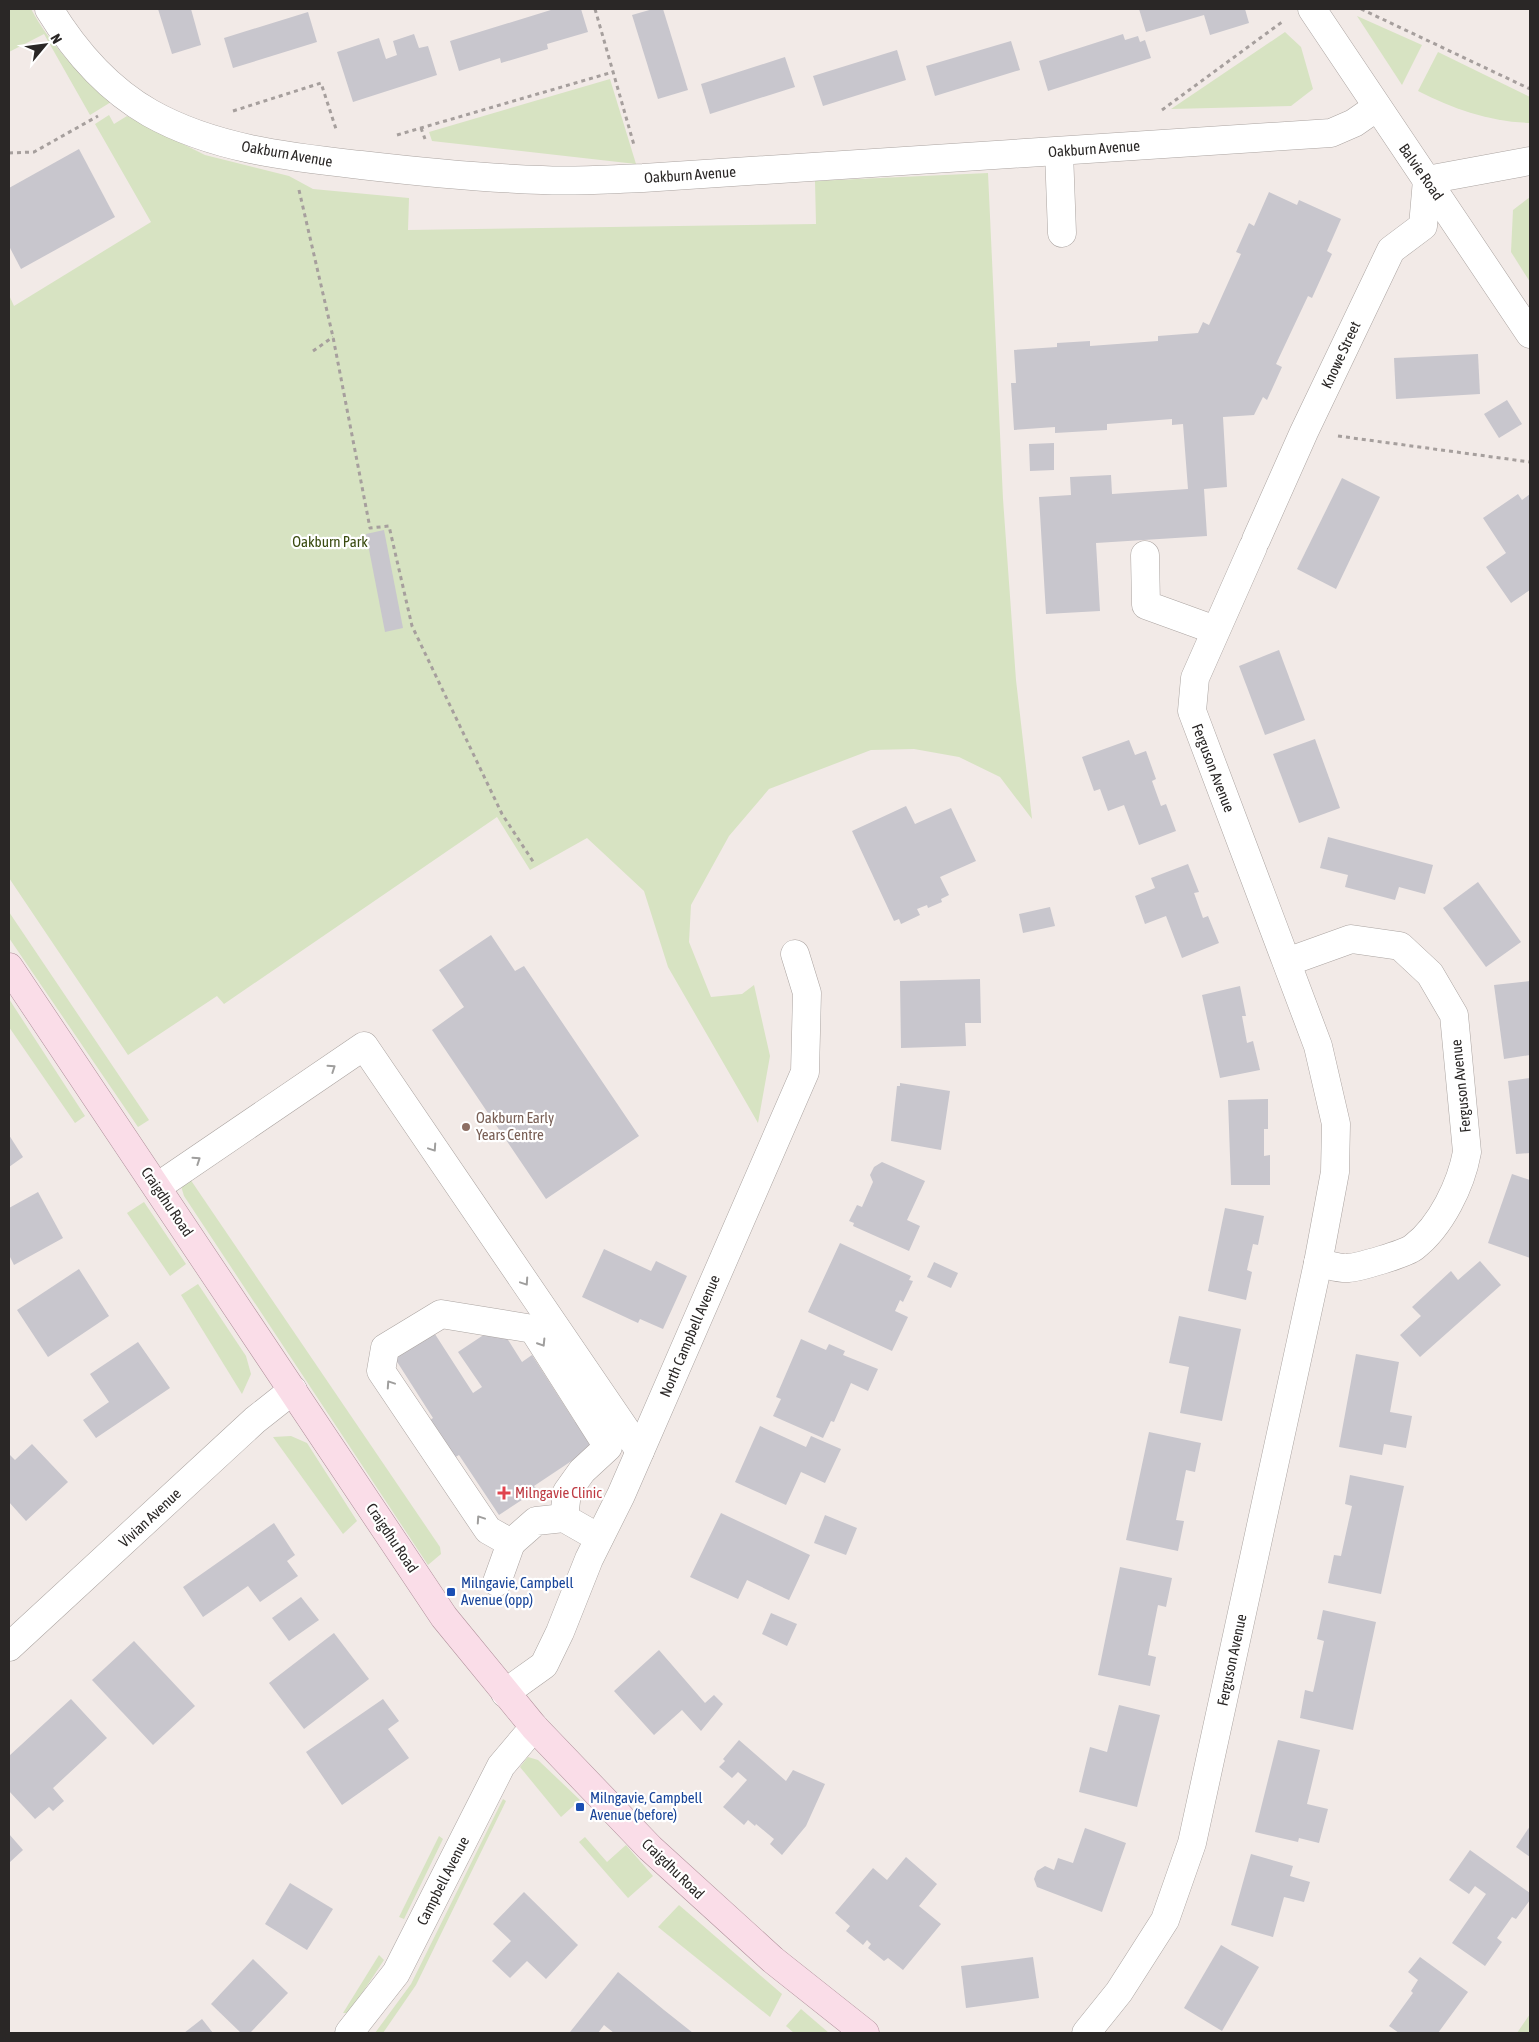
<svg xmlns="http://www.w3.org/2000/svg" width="1539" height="2042" viewBox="0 0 1539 2042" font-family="'Asap Condensed',sans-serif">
  <rect width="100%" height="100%" fill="#f2eae7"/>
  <!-- green -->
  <g fill="#d7e3c2">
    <path d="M9,9H31C51,46 80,74 111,102L90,115L44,34L9,52Z"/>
    <polygon points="1357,16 1422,45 1402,85"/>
    <polygon points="1285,32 1301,47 1313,89 1291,106 1171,109"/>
    <path d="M1438,52L1530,97V123C1490,122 1453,109 1418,91Z"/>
    <polygon points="610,79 636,164 432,141 429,132"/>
    <polygon points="109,115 114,124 127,116 205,155 289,176 313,189 409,198 408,230 816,224 815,181 988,173 1003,499 1016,680 1032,819 1000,777 959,757 914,749 871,750 769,789 729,836 691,905 689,942 711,997 742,994 754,985 770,1056 758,1123 668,967 644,891 587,838 530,870 497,817 224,1004 217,996 128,1055 9,878 9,295 14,306 151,222 95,124"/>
    <polygon points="1530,197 1530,282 1511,252 1513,210"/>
    <polygon points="9,912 149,1120 138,1127 9,938"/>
    <polygon points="9,999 85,1116 75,1123 9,1027"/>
    <polygon points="188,1176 440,1547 441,1554 428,1565 184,1196 181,1186"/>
    <polygon points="144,1202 186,1264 170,1276 127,1213"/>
    <polygon points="198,1284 246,1356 251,1374 242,1394 181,1295"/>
    <polygon points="291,1436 307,1443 357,1521 343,1534 273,1437"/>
    <polygon points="528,1757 538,1760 580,1800 561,1817 520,1767"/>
    <polygon points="503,1799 506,1801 416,1985 383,2033 375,2033 411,1984"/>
    <polygon points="439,1836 443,1839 404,1919 399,1917"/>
    <polygon points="585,1837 607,1862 626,1845 653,1876 628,1898 579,1842"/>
    <polygon points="679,1905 782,1994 770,2017 658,1927"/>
    <polygon points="379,1955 384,1960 349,2013 343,2013"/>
    <polygon points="801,2009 829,2033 794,2033 786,2026"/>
    <polygon points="1530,2014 1530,2033 1516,2033 1517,2033"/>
  </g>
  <!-- building -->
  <g fill="#c8c6cd">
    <polygon points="158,9 191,9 201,45 172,54"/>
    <polygon points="554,9 581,9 588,32 547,44 548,49 501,63 500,58 459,71 450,41"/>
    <polygon points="653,9 663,9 688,90 658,99 632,15"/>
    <polygon points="1139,9 1245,9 1249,23 1210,35 1204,15 1146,32"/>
    <polygon points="308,12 317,42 233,68 224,38"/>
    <polygon points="414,34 419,48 428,46 437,75 353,102 337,52 379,38 386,59 397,55 393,41"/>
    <polygon points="1123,34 1125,40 1138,36 1140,42 1145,40 1151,58 1048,91 1039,61"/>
    <polygon points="1011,41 1020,70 935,96 926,66"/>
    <polygon points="897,50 906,80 823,106 813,76"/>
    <polygon points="785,57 795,87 710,114 701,84"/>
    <polygon points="79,149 115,217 21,269 9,246 9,188"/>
    <polygon points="1269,192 1297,205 1299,200 1341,219 1327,251 1332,254 1312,298 1308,296 1276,364 1282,367 1267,400 1263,397 1254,415 1223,417 1227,487 1204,489 1207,536 1096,543 1100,611 1046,614 1039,497 1071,495 1070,477 1111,475 1112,494 1188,489 1183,424 1172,425 1172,419 1107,424 1107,430 1055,433 1055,427 1014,430 1011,383 1016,383 1014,350 1057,347 1057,343 1090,341 1090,346 1158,341 1158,336 1198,333 1203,322 1209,325 1241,254 1236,252 1249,223 1254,226"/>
    <polygon points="1478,354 1480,394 1396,399 1394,358"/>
    <polygon points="1507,400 1522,424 1499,438 1484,414"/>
    <polygon points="1054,443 1054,470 1030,471 1029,444"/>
    <polygon points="1342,478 1380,497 1336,589 1297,569"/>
    <polygon points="1518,494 1522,500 1530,494 1530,590 1511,603 1486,567 1506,553 1483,518"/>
    <polygon points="384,530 403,628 385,632 366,534"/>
    <polygon points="1279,650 1305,720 1265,735 1239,666"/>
    <polygon points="1315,739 1340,808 1299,823 1273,754"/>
    <polygon points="1129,740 1135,755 1146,751 1156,779 1152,781 1161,806 1166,804 1176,831 1139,845 1124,805 1108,811 1100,789 1094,791 1082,757"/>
    <polygon points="906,806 915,824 951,808 976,861 940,877 949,895 941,899 942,902 928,908 927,905 917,909 920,915 901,924 899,919 894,921 852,831"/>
    <polygon points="1328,837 1433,865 1425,894 1399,887 1395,900 1345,887 1348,875 1320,868"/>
    <polygon points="1188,864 1199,892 1194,893 1203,918 1208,916 1219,943 1182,958 1166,916 1145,924 1135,896 1155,888 1151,878"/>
    <polygon points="1478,882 1521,942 1486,967 1443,908"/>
    <polygon points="1050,907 1055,926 1023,933 1019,914"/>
    <polygon points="491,935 515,971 524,966 639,1136 546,1199 432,1030 464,1007 439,970"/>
    <polygon points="980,979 981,1023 965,1023 966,1046 901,1048 900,981"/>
    <polygon points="1530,981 1530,1055 1504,1059 1494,985"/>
    <polygon points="1240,986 1246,1016 1242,1016 1247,1043 1253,1041 1260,1070 1220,1078 1202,995"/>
    <polygon points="1530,1078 1530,1153 1516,1154 1508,1081"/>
    <polygon points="900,1083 950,1091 941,1150 891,1141 897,1086 900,1086"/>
    <polygon points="1268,1099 1268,1129 1264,1129 1264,1156 1270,1155 1270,1185 1231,1185 1228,1100"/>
    <polygon points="9,1135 23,1157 9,1167"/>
    <polygon points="882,1162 925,1181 907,1220 920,1226 909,1251 853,1226 854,1223 849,1221 857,1205 862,1207 873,1182 870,1175 874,1167"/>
    <polygon points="1512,1174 1530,1180 1530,1258 1488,1243"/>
    <polygon points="38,1192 63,1238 14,1265 9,1255 9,1208"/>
    <polygon points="1225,1208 1264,1216 1258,1245 1253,1244 1247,1270 1252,1272 1246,1300 1208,1291"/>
    <polygon points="840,1243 911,1276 909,1280 913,1281 903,1302 900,1300 895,1311 908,1317 892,1351 808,1312"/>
    <polygon points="604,1249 651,1271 656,1261 687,1276 663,1329 640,1319 638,1323 582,1297"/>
    <polygon points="1480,1261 1501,1285 1420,1357 1400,1335 1421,1316 1412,1307 1451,1271 1458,1280"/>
    <polygon points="934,1262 958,1273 951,1288 927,1277"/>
    <polygon points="79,1269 109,1316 48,1357 17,1310"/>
    <polygon points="1179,1316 1241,1329 1222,1421 1180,1413 1189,1367 1169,1363"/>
    <polygon points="433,1331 473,1393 482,1387 458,1352 488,1332 505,1335 522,1362 532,1355 575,1422 585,1424 594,1437 591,1452 578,1461 573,1460 534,1486 537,1490 499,1515 459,1455 454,1458 430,1420 433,1418 394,1357"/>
    <polygon points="801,1339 826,1350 829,1344 845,1351 843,1355 878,1369 868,1391 851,1383 834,1422 831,1421 823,1438 773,1416 781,1399 776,1397"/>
    <polygon points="138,1342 170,1388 96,1438 83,1420 109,1402 90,1374"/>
    <polygon points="1356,1354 1399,1362 1390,1412 1412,1416 1406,1448 1384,1444 1382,1455 1339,1447"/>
    <polygon points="760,1426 806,1447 811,1436 841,1449 825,1483 801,1472 786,1505 735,1482"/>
    <polygon points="1149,1432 1201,1443 1195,1472 1186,1470 1176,1520 1184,1521 1178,1551 1126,1540"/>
    <polygon points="32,1444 68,1482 26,1521 9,1502 9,1454 15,1460"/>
    <polygon points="1350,1475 1404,1486 1381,1594 1328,1583 1334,1555 1341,1556 1352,1506 1345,1504"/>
    <polygon points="721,1513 810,1555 789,1600 747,1580 738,1599 690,1577"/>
    <polygon points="825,1515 857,1528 846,1555 814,1543"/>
    <polygon points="274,1523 295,1555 287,1561 298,1576 260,1602 248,1586 203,1617 183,1587"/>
    <polygon points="1120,1567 1172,1578 1166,1607 1158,1605 1148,1655 1156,1657 1150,1686 1098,1675"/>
    <polygon points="301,1597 319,1620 289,1641 272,1618"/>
    <polygon points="1323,1610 1376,1622 1353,1730 1300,1718 1305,1690 1313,1692 1314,1688 1324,1641 1317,1639"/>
    <polygon points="771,1613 797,1624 787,1646 762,1634"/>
    <polygon points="334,1633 369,1679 304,1729 269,1683"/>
    <polygon points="134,1641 195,1706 153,1745 92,1680"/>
    <polygon points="659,1650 705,1703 714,1695 723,1704 701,1731 682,1710 654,1735 614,1691"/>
    <polygon points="71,1699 107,1738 53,1788 64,1801 53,1811 49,1807 35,1819 9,1791 9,1756"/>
    <polygon points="383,1699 399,1721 388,1729 409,1758 342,1805 306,1752"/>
    <polygon points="1119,1705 1160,1715 1137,1807 1079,1792 1090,1747 1107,1752"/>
    <polygon points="739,1740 786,1781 793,1770 825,1784 806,1826 782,1855 770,1844 774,1839 756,1824 755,1826 748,1820 744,1825 723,1807 747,1780 738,1772 732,1778 719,1767 725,1761 723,1759"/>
    <polygon points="1278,1740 1320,1750 1307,1804 1328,1809 1319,1843 1299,1838 1298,1842 1255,1832"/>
    <polygon points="1530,1826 1530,1857 1516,1847"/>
    <polygon points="1085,1828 1126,1843 1102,1912 1037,1887 1034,1879 1037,1871 1045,1866 1054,1870 1058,1858 1073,1863"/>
    <polygon points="9,1834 23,1850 9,1863"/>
    <polygon points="1470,1850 1530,1893 1530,1900 1516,1919 1512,1917 1497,1938 1502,1942 1485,1966 1452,1943 1486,1894 1475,1886 1469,1894 1449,1880"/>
    <polygon points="1251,1854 1293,1866 1290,1876 1310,1882 1304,1902 1284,1897 1273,1937 1231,1925"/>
    <polygon points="906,1857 937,1884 919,1906 941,1924 903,1970 888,1958 884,1961 868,1948 871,1944 867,1940 863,1945 846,1931 850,1926 835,1913 873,1868 887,1880"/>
    <polygon points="290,1883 333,1909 307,1950 265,1924"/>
    <polygon points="524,1892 578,1945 546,1979 527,1961 510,1978 492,1961 511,1941 493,1924"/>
    <polygon points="1221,1945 1259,1967 1222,2031 1184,2008"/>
    <polygon points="1033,1957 1039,1998 966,2008 961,1966"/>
    <polygon points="1420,1957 1468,1992 1438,2033 1399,2033 1389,2026 1413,1993 1411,1991 1418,1980 1408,1972"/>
    <polygon points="253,1959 288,1993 250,2033 241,2033 211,2004"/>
    <polygon points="618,1972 664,2010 693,2033 614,2033 604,2025 598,2033 570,2032"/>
    <polygon points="202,2019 213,2033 184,2033"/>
  </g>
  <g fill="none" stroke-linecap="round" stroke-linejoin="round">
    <defs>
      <g id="minor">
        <path d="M49,9C74,50 108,89 150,113C214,149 290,157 361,165C421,172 481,178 542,180C575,182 610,179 643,178L1331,133L1354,123L1377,107"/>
        <polyline points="1312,9 1530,334"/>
        <polyline points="1059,152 1062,233"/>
        <polyline points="1256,540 1304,432 1391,250 1423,226 1427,180 1530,161"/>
        <polyline points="1145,555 1146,605 1215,630"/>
        <path d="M1287,962L1351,939L1400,946L1430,974L1454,1015L1467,1152C1461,1185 1441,1226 1414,1247C1405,1254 1360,1267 1348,1268C1339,1269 1327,1264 1318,1263"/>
        <polyline points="157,1187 364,1046 640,1451"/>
        <polyline points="564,1518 567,1492 582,1471 608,1447 533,1329 441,1314 385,1348 381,1371 488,1530 511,1543 536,1521 564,1518 599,1538"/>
        <polyline points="497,1582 511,1543"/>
        <polyline points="9,1647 255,1420 293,1390"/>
        <polyline points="505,1693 544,1665 560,1632 589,1559 621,1495 805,1072 807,993 795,954"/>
        <polyline points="349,2033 396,1973 501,1766 534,1727"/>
        <polyline points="1086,2033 1119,1992 1165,1920 1192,1843 1318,1263 1335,1172 1336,1124 1318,1046 1192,711 1195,678 1253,547"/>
      </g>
      <polyline id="major" points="9,967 444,1617 534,1727 650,1848 773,1960 865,2033"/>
    </defs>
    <!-- minor casing -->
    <use href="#minor" stroke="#aba4a1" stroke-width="29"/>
    <!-- major casing -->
    <use href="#major" stroke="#af8f9a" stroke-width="29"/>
    <!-- path -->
    <g stroke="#a69f9d" stroke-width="3" stroke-dasharray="4 4" stroke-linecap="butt">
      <polyline points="595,9 634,145"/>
      <polyline points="1361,9 1530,89"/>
      <polyline points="1162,110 1282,22"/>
      <polyline points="233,111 321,83 336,129"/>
      <polyline points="421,128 425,139"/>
      <polyline points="397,135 613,72"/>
      <polyline points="9,153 34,152 98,116"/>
      <polyline points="299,190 333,337 370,528 389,526 412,626 502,814 534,863"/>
      <polyline points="313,351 333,337"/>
      <polyline points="1338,436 1530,462"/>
    </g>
    <!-- minor -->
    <use href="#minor" stroke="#fff" stroke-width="28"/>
    <!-- major -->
    <use href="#major" stroke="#fadde8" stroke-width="28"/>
  </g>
  <!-- one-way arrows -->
  <defs><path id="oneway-chevron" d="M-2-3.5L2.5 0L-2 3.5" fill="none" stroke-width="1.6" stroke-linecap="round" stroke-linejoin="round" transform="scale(1.25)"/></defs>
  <g stroke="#9f9e9d">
    <use href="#oneway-chevron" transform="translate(332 1068) rotate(-34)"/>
    <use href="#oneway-chevron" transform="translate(433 1148) rotate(56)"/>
    <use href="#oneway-chevron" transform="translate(197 1160) rotate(-34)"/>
    <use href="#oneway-chevron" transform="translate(525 1282) rotate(56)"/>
    <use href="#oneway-chevron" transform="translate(542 1343) rotate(58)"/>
    <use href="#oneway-chevron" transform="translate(390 1384) rotate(-124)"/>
    <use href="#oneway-chevron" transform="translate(480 1519) rotate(-124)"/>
  </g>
  <!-- markers -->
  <circle fill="#8d6e63" stroke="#fff" stroke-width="2" cx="466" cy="1127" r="5"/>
  <path fill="#e0444e" stroke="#fff" stroke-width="2" d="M501.5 1485.5h5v5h5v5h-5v5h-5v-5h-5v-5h5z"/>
  <g fill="#1a4fb4" stroke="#fff" stroke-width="2">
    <rect x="446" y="1587" width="10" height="10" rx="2.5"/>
    <rect x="575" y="1802" width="10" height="10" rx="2.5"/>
  </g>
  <g text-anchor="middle" stroke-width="4.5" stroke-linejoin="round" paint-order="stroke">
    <!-- street labels -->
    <g font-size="15" fill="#2a2726" stroke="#fff">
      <text transform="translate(1094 149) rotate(-4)" y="5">Oakburn Avenue</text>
      <text transform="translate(287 154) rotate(10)" y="5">Oakburn Avenue</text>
      <text transform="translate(1421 172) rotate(55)" y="5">Balvie Road</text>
      <text transform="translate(690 175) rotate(-4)" y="5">Oakburn Avenue</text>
      <text transform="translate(1341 355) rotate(-65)" y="5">Knowe Street</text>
      <text transform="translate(1213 768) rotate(69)" y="5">Ferguson Avenue</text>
      <text transform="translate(1461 1086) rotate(-96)" y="5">Ferguson Avenue</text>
      <text transform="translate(167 1202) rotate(56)" y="5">Craigdhu Road</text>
      <text transform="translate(690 1336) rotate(-67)" y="5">North Campbell Avenue</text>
      <text transform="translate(150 1518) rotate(-43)" y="5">Vivian Avenue</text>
      <text transform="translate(392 1538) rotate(56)" y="5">Craigdhu Road</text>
      <text transform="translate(1232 1660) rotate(-78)" y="5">Ferguson Avenue</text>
      <text transform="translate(673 1869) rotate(44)" y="5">Craigdhu Road</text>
      <text transform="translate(443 1881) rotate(-63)" y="5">Campbell Avenue</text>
    </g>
    <!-- park labels -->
    <g font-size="15" fill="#3a4b10" stroke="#fff">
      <text x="330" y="547">Oakburn Park</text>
    </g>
    <!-- education labels -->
    <g font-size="15" fill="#785e54" stroke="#fff" text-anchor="start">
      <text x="476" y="1123">Oakburn Early<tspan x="476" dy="17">Years Centre</tspan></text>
    </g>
    <!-- health labels -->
    <g font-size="15" fill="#be3a42" stroke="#fff" text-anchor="start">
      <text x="515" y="1498">Milngavie Clinic</text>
    </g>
    <!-- transit labels -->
    <g font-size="15" fill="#164399" stroke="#fff" text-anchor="start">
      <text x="461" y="1588">Milngavie, Campbell<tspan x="461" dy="17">Avenue (opp)</tspan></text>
      <text x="590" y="1803">Milngavie, Campbell<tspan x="590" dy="17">Avenue (before)</tspan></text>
    </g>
  </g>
  <!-- border -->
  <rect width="1539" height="2042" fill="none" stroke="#2a2726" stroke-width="20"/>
  <!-- north arrow -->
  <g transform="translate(45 45) rotate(61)" stroke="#ffffff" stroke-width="4" paint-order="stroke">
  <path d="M0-4L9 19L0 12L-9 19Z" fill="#2a2726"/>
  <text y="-8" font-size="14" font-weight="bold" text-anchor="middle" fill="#2a2726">N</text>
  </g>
</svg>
